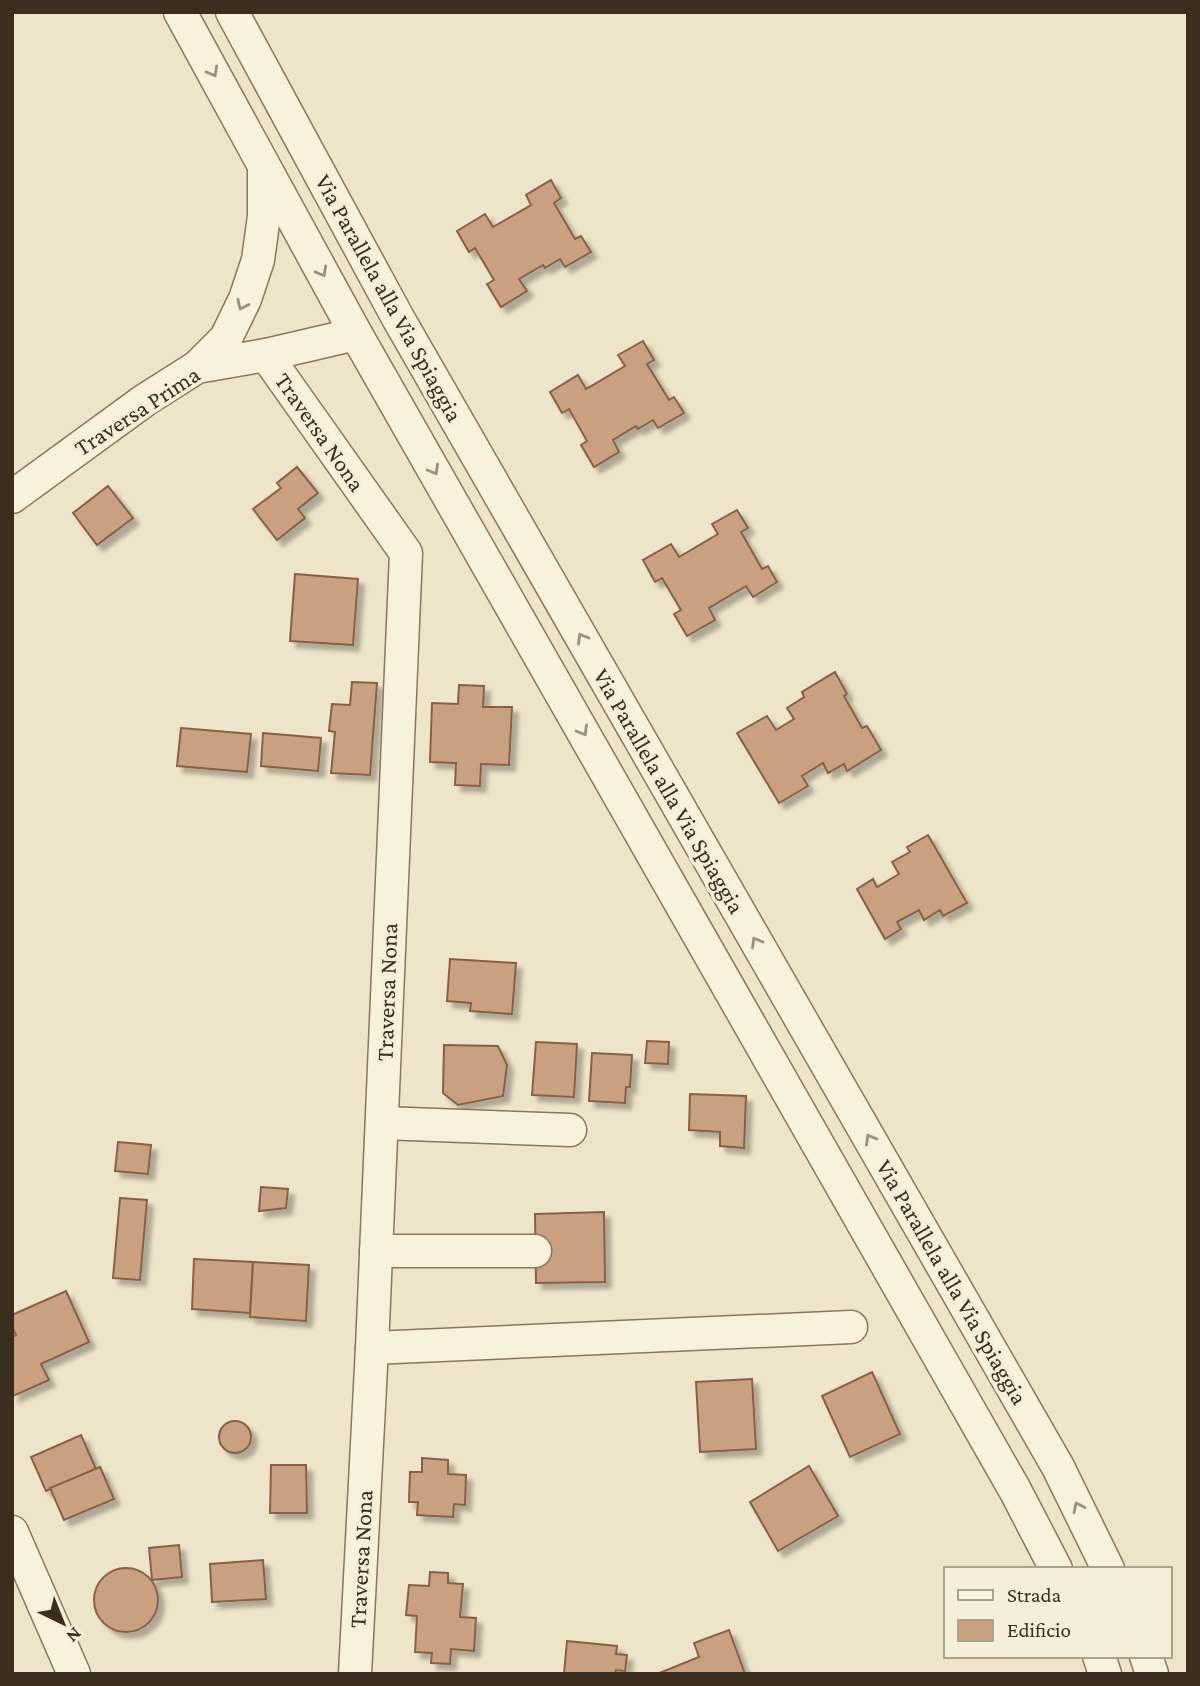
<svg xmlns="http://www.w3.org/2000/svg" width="1200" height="1686" viewBox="0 0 1200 1686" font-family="'Crimson Pro',serif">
  <defs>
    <filter id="shadow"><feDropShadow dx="6" dy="6" stdDeviation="2" flood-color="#0004"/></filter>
  </defs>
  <rect width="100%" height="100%" fill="#eee4c9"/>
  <!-- building -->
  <g fill="#caa180" stroke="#886144" stroke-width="2" filter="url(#shadow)">
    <polygon points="551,180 561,198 554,203 575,239 581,236 591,252 565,267 560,259 545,268 543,265 519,279 527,291 501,307 487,284 494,280 475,248 469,252 457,231 485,214 493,227 531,205 526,195"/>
    <polygon points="643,341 654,360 647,364 669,400 674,397 684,413 658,428 653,420 638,429 636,426 613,440 619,452 594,467 581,445 587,441 569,409 562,413 550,392 578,375 586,389 625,366 618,355"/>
    <polygon points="297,467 318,493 298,509 305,518 277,540 253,509 281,488 277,483"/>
    <polygon points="108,486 133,518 97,545 73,513"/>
    <polygon points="737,510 748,528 741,532 762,569 768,566 777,582 753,597 746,586 709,608 715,620 687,636 674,614 681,610 662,578 655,582 643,560 671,544 679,557 718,534 712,524"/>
    <polygon points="295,574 358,579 353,645 290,641"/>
    <polygon points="835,672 847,694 844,696 862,728 867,726 881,750 847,771 844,764 828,773 823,763 802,776 808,786 779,803 737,733 767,716 776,730 794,719 787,708 804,697 802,692"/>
    <polygon points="352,682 377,683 370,775 331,773 335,732 329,731 332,704 350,705"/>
    <polygon points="459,685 484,686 483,707 512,707 509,765 481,764 480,786 455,785 456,763 430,762 432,703 458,704"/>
    <polygon points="181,728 251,734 247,772 177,766"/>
    <polygon points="263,733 321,738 318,771 261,766"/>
    <polygon points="928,835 967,903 943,916 940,910 924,920 919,910 897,922 901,929 885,939 857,889 873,879 877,887 899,874 892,862 910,852 907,847"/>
    <polygon points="450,959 516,963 512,1014 470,1011 471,1003 447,1001"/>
    <polygon points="647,1041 669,1042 668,1064 645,1063"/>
    <polygon points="536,1042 577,1044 574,1097 532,1095"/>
    <polygon points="444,1045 498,1046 507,1065 503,1096 458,1105 443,1093"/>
    <polygon points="592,1053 632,1055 630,1087 626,1087 625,1103 589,1101"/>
    <polygon points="690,1094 746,1096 744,1148 720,1146 720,1132 689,1130"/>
    <polygon points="118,1142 151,1145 148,1174 115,1171"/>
    <polygon points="261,1187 288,1189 286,1208 259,1211"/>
    <polygon points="120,1198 147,1200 140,1280 113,1278"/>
    <polygon points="604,1212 605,1282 536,1283 535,1214"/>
    <polygon points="194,1259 253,1262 250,1313 192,1309"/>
    <polygon points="253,1262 309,1265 306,1321 250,1317"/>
    <polygon points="66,1291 89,1342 41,1364 49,1380 13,1396 12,1337 16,1335 12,1327 12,1315"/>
    <polygon points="872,1372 900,1434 850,1457 822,1396"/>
    <polygon points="752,1379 756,1449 700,1452 696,1382"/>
    <circle cx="235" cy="1437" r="16"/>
    <polygon points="81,1435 96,1469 46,1491 31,1457"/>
    <polygon points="422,1458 448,1460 448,1474 466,1475 465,1505 454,1504 453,1517 417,1515 418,1502 409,1502 410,1472 422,1472"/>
    <polygon points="271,1465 306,1465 307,1513 270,1513"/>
    <polygon points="809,1466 838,1516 778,1551 750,1502"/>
    <polygon points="100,1467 114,1499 64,1520 50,1488"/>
    <polygon points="179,1545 182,1577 152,1580 149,1548"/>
    <polygon points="263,1560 266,1599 212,1602 210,1564"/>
    <circle cx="126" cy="1600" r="32"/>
    <polygon points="430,1572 448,1573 448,1583 463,1584 460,1617 476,1618 474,1651 451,1649 450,1664 431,1663 432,1653 415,1652 417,1616 406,1615 409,1585 429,1586"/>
    <polygon points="729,1630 745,1674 657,1674 699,1657 694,1643"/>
    <polygon points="567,1641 617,1646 616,1654 627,1655 625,1671 616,1670 615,1674 564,1674"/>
  </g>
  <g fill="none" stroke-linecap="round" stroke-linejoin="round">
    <defs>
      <g id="minor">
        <polyline points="180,12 356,334 1015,1490 1056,1569"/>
        <polyline points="232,12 398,318 1058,1467 1108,1569"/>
        <polyline points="266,355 406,553 372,1348 355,1674"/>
        <polyline points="197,367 226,338 245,299 258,260 264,216 264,171"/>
        <polyline points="12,497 145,400 197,367 266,355 356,334"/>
        <polyline points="382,1123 570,1130"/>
        <polyline points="376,1251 535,1251"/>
        <polyline points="372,1348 851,1327"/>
        <polyline points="12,1532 74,1674"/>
        <polyline points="1099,1656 1105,1674"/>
        <polyline points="1146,1656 1152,1674"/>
      </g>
    </defs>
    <!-- minor casing -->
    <use href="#minor" stroke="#8a775e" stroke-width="35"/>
    <!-- minor -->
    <use href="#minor" stroke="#f8f1dc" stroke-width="32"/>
  </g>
  <!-- one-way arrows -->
  <defs><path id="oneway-chevron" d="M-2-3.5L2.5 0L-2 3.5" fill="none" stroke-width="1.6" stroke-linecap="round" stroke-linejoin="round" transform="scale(1.75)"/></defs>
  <g stroke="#9a907e">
    <use href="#oneway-chevron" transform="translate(213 72) rotate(61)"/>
    <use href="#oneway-chevron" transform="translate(322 272) rotate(61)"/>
    <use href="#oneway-chevron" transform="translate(242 305) rotate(115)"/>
    <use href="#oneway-chevron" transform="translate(434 470) rotate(60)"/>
    <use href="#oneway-chevron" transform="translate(582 638) rotate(-120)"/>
    <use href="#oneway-chevron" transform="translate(583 731) rotate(60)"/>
    <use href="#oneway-chevron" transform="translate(756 942) rotate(-120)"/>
    <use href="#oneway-chevron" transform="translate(870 1139) rotate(-120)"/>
    <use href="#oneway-chevron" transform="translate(1078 1507) rotate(-116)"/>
  </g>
  <g text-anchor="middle" stroke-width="7" stroke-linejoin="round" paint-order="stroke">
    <!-- street labels -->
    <g font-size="24" fill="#3b2e21" stroke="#f5eed8">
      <text transform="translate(389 298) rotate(61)" y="8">Via Parallela alla Via Spiaggia</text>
      <text transform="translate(137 411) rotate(-33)" y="8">Traversa Prima</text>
      <text transform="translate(320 432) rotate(55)" y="8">Traversa Nona</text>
      <text transform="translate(669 791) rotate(60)" y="8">Via Parallela alla Via Spiaggia</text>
      <text transform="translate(387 992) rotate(-88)" y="8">Traversa Nona</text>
      <text transform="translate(952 1282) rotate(60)" y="8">Via Parallela alla Via Spiaggia</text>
      <text transform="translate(361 1559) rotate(-87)" y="8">Traversa Nona</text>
    </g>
  </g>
  <!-- border -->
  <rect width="1200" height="1686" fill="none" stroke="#3b2e21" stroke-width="28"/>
  <!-- legend -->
  <rect x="944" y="1567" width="228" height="91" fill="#f5eed8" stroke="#aba18f" stroke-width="2"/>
  <rect x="958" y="1590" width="35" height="10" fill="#f8f1dc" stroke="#aba18f" stroke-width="2"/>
  <text x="1007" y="1602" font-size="21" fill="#3b2e21">Strada</text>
  <rect x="958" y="1620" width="35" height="21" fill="#caa180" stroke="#aba18f" stroke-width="2"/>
  <text x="1007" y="1637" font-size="21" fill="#3b2e21">Edificio</text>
  <!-- north arrow -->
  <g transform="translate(63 1623) rotate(137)" stroke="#f5eed8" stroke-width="5" paint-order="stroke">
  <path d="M0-5L12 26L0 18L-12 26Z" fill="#3b2e21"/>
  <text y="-10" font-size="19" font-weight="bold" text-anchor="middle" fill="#3b2e21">N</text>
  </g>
</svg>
